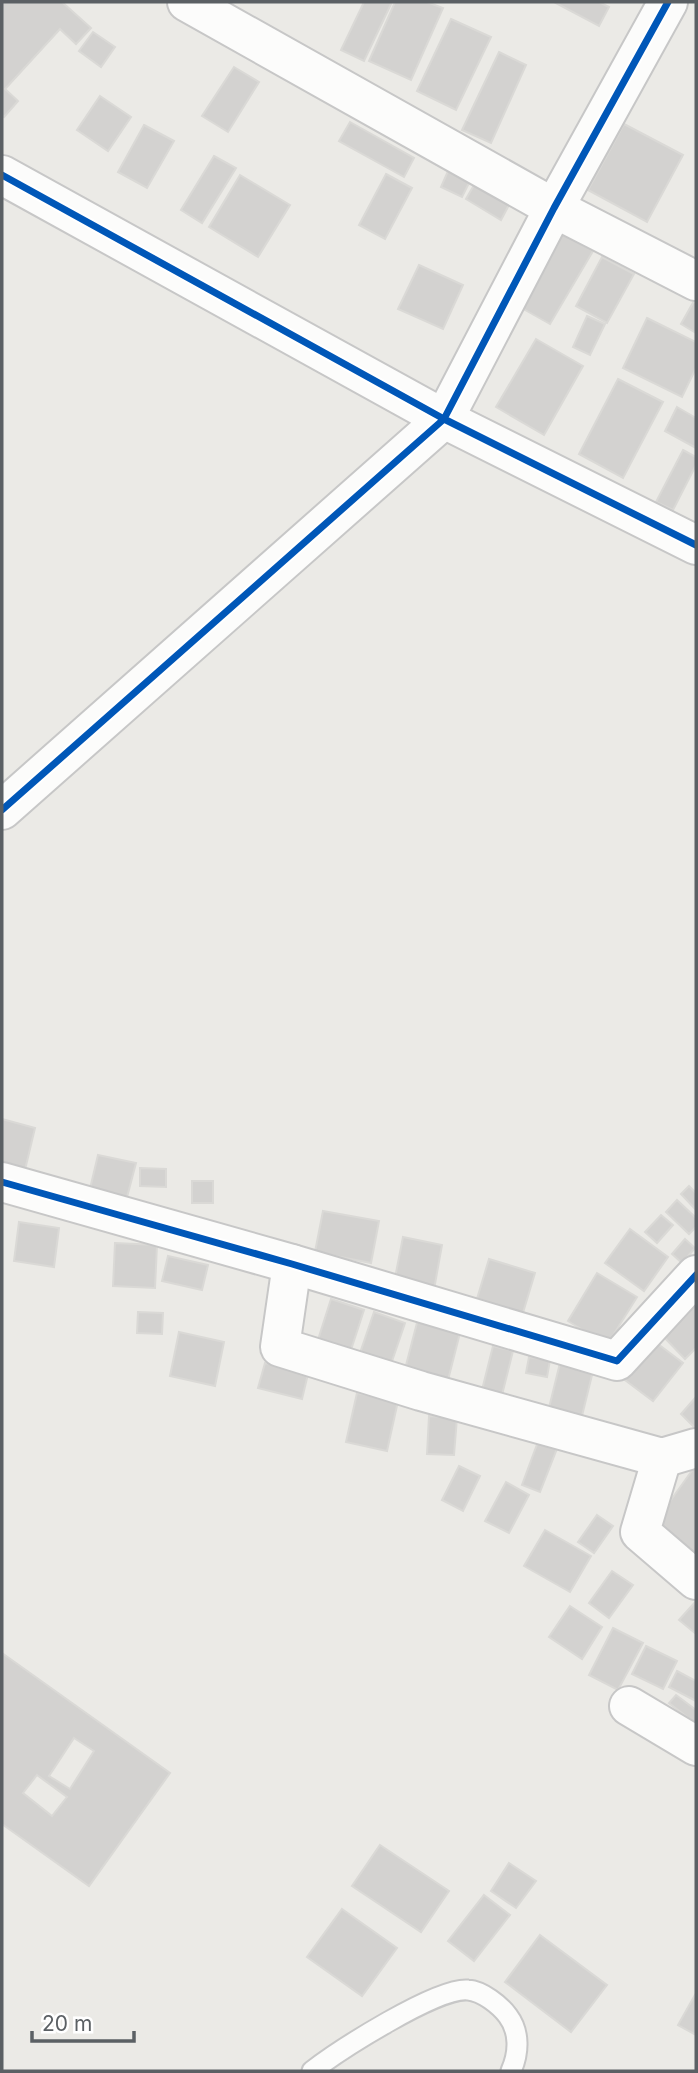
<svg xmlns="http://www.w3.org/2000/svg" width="698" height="2073" viewBox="0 0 698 2073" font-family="Inter,sans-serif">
  <rect width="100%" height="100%" fill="#ebeae6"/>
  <!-- building -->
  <g fill="#d3d2d0" stroke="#dad9d6" stroke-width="2" fill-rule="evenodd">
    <polygon points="2,2 62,2 91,28 76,44 60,29 5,89 18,101 4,117 2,115"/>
    <polygon points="364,2 392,2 364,61 341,50"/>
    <polygon points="395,2 427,2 443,8 411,80 369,61"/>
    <polygon points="554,2 599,2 609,7 599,26"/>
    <polygon points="451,19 491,37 456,110 417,91"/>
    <polygon points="93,32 115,47 101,67 79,51"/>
    <polygon points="499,52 526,65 491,143 462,130"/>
    <polygon points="234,67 259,82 228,132 202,116"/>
    <polygon points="100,96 131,117 108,151 77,130"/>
    <polygon points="350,122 414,158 404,177 339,141"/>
    <polygon points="624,124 683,155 647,222 588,190"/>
    <polygon points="144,125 174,141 147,188 118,172"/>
    <polygon points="214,156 236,168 202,223 181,210"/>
    <polygon points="448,171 470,181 462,197 441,187"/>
    <polygon points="386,174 412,188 385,239 359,225"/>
    <polygon points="240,175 290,205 258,257 209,227"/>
    <polygon points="474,185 509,205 501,220 466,199"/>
    <polygon points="562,233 593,251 550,324 518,306"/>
    <polygon points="602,257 634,274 607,323 576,306"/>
    <polygon points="419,265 463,285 443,329 398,309"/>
    <polygon points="694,301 696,303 696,333 681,324"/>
    <polygon points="587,316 605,324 590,355 573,347"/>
    <polygon points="647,318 696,342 696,368 682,397 623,368"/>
    <polygon points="536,339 583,366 544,435 496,407"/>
    <polygon points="618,379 663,402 623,478 579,454"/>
    <polygon points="677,407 696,418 696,448 665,431"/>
    <polygon points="683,450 696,457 696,465 673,510 656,502"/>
    <polygon points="2,1119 35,1128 24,1174 2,1169"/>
    <polygon points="98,1155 136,1163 126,1201 89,1193"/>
    <polygon points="140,1168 166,1169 166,1187 140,1186"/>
    <rect x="192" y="1181" width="21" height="22"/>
    <polygon points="689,1186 696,1193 696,1210 681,1194"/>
    <polygon points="677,1200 696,1218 696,1227 689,1234 666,1212"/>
    <polygon points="323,1211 379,1221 371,1263 315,1252"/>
    <polygon points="661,1215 673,1225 657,1243 645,1232"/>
    <polygon points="19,1222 59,1228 54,1267 14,1261"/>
    <polygon points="630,1229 668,1257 644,1291 605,1263"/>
    <polygon points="403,1237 442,1245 433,1295 393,1288"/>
    <polygon points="685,1239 695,1248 682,1263 672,1254"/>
    <polygon points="115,1243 157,1245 155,1288 113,1286"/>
    <polygon points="168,1256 208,1265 202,1290 162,1281"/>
    <polygon points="489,1259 535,1273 522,1316 476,1302"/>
    <polygon points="597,1273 637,1297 607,1345 568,1321"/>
    <polygon points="331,1299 364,1310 349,1356 316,1346"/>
    <polygon points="696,1299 696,1348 685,1359 661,1334"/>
    <polygon points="138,1312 163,1313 162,1334 137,1333"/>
    <polygon points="374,1312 405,1323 389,1370 358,1359"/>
    <polygon points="418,1319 461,1329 447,1384 404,1373"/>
    <polygon points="179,1332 224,1342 215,1386 170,1376"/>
    <polygon points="654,1341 683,1363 653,1401 625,1380"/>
    <polygon points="493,1346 513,1351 501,1399 481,1394"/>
    <polygon points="529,1357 550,1360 547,1377 526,1373"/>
    <polygon points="265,1363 308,1374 302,1399 258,1388"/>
    <polygon points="560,1363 593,1371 580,1424 547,1416"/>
    <polygon points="357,1393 398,1401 387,1451 346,1442"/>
    <polygon points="696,1397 696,1429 681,1414"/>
    <polygon points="429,1416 457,1418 454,1455 427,1454"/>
    <polygon points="539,1439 558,1446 540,1492 522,1485"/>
    <polygon points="696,1465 696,1567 648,1532"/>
    <polygon points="459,1466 480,1476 463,1511 442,1500"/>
    <polygon points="506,1482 529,1495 509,1533 485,1521"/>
    <polygon points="597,1515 613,1526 594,1553 578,1542"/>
    <polygon points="545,1530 591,1556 570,1592 524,1566"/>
    <polygon points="612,1571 633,1585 609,1618 589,1603"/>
    <polygon points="696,1601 696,1634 679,1620"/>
    <polygon points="570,1606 602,1627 582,1659 549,1637"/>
    <polygon points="613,1628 643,1643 618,1690 589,1675"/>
    <polygon points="646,1646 677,1661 663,1689 632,1674"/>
    <path d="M2,1653L170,1773L89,1886L2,1824ZM74,1738L94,1751L70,1789L49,1776ZM37,1775L67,1797L52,1816L23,1793Z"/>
    <polygon points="677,1671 696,1681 696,1701 669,1687"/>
    <polygon points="676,1695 696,1710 696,1724 669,1703"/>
    <polygon points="380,1845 449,1891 421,1932 352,1886"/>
    <polygon points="509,1863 536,1881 516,1908 491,1891"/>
    <polygon points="484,1895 510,1915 474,1961 448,1941"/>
    <polygon points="342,1909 397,1948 362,1996 307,1957"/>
    <polygon points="540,1935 607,1985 571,2032 505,1982"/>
    <polygon points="696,1993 696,2035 678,2025"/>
  </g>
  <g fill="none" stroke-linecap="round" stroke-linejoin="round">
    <defs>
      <path id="lane" d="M312,2071C338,2051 437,1987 468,1990C482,1991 500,2005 508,2016C520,2032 519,2053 511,2071"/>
      <g id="street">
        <polyline points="187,2 554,208 696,281"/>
        <polyline points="668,2 554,208 444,419 696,545"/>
        <polyline points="2,175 444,419 2,810"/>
        <polyline points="2,1182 292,1264 617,1361 696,1275"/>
        <polyline points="292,1264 280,1347 421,1391 662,1458 696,1448"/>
        <polyline points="662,1458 640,1532 696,1580"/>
        <polyline points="629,1706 696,1746"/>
      </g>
    </defs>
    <!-- lane casing -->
    <use href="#lane" stroke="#c7c7c7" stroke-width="23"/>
    <!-- street casing -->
    <use href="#street" stroke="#c7c7c7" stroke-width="42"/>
    <!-- lane -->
    <use href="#lane" stroke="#fcfcfb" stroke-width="19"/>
    <!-- street -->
    <use href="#street" stroke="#fcfcfb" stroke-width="38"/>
    <defs>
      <g id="cycleway">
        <polyline points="668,2 554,208 444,419 696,545"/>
        <polyline points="2,175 444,419 2,810"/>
        <polyline points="2,1182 292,1264 617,1361 696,1275"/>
      </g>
    </defs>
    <!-- cycleway casing -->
    <use href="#cycleway" stroke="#fff" stroke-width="11"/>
    <!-- cycleway -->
    <use href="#cycleway" stroke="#0057b8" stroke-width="7"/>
  </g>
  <!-- border -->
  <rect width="698" height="2073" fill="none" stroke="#5b6064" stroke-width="7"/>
  <!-- scale -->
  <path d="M32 2031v10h102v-10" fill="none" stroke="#5b6064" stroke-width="3.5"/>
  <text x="42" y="2031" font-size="21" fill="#5b6064" stroke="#ffffff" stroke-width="5" paint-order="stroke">20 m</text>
</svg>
